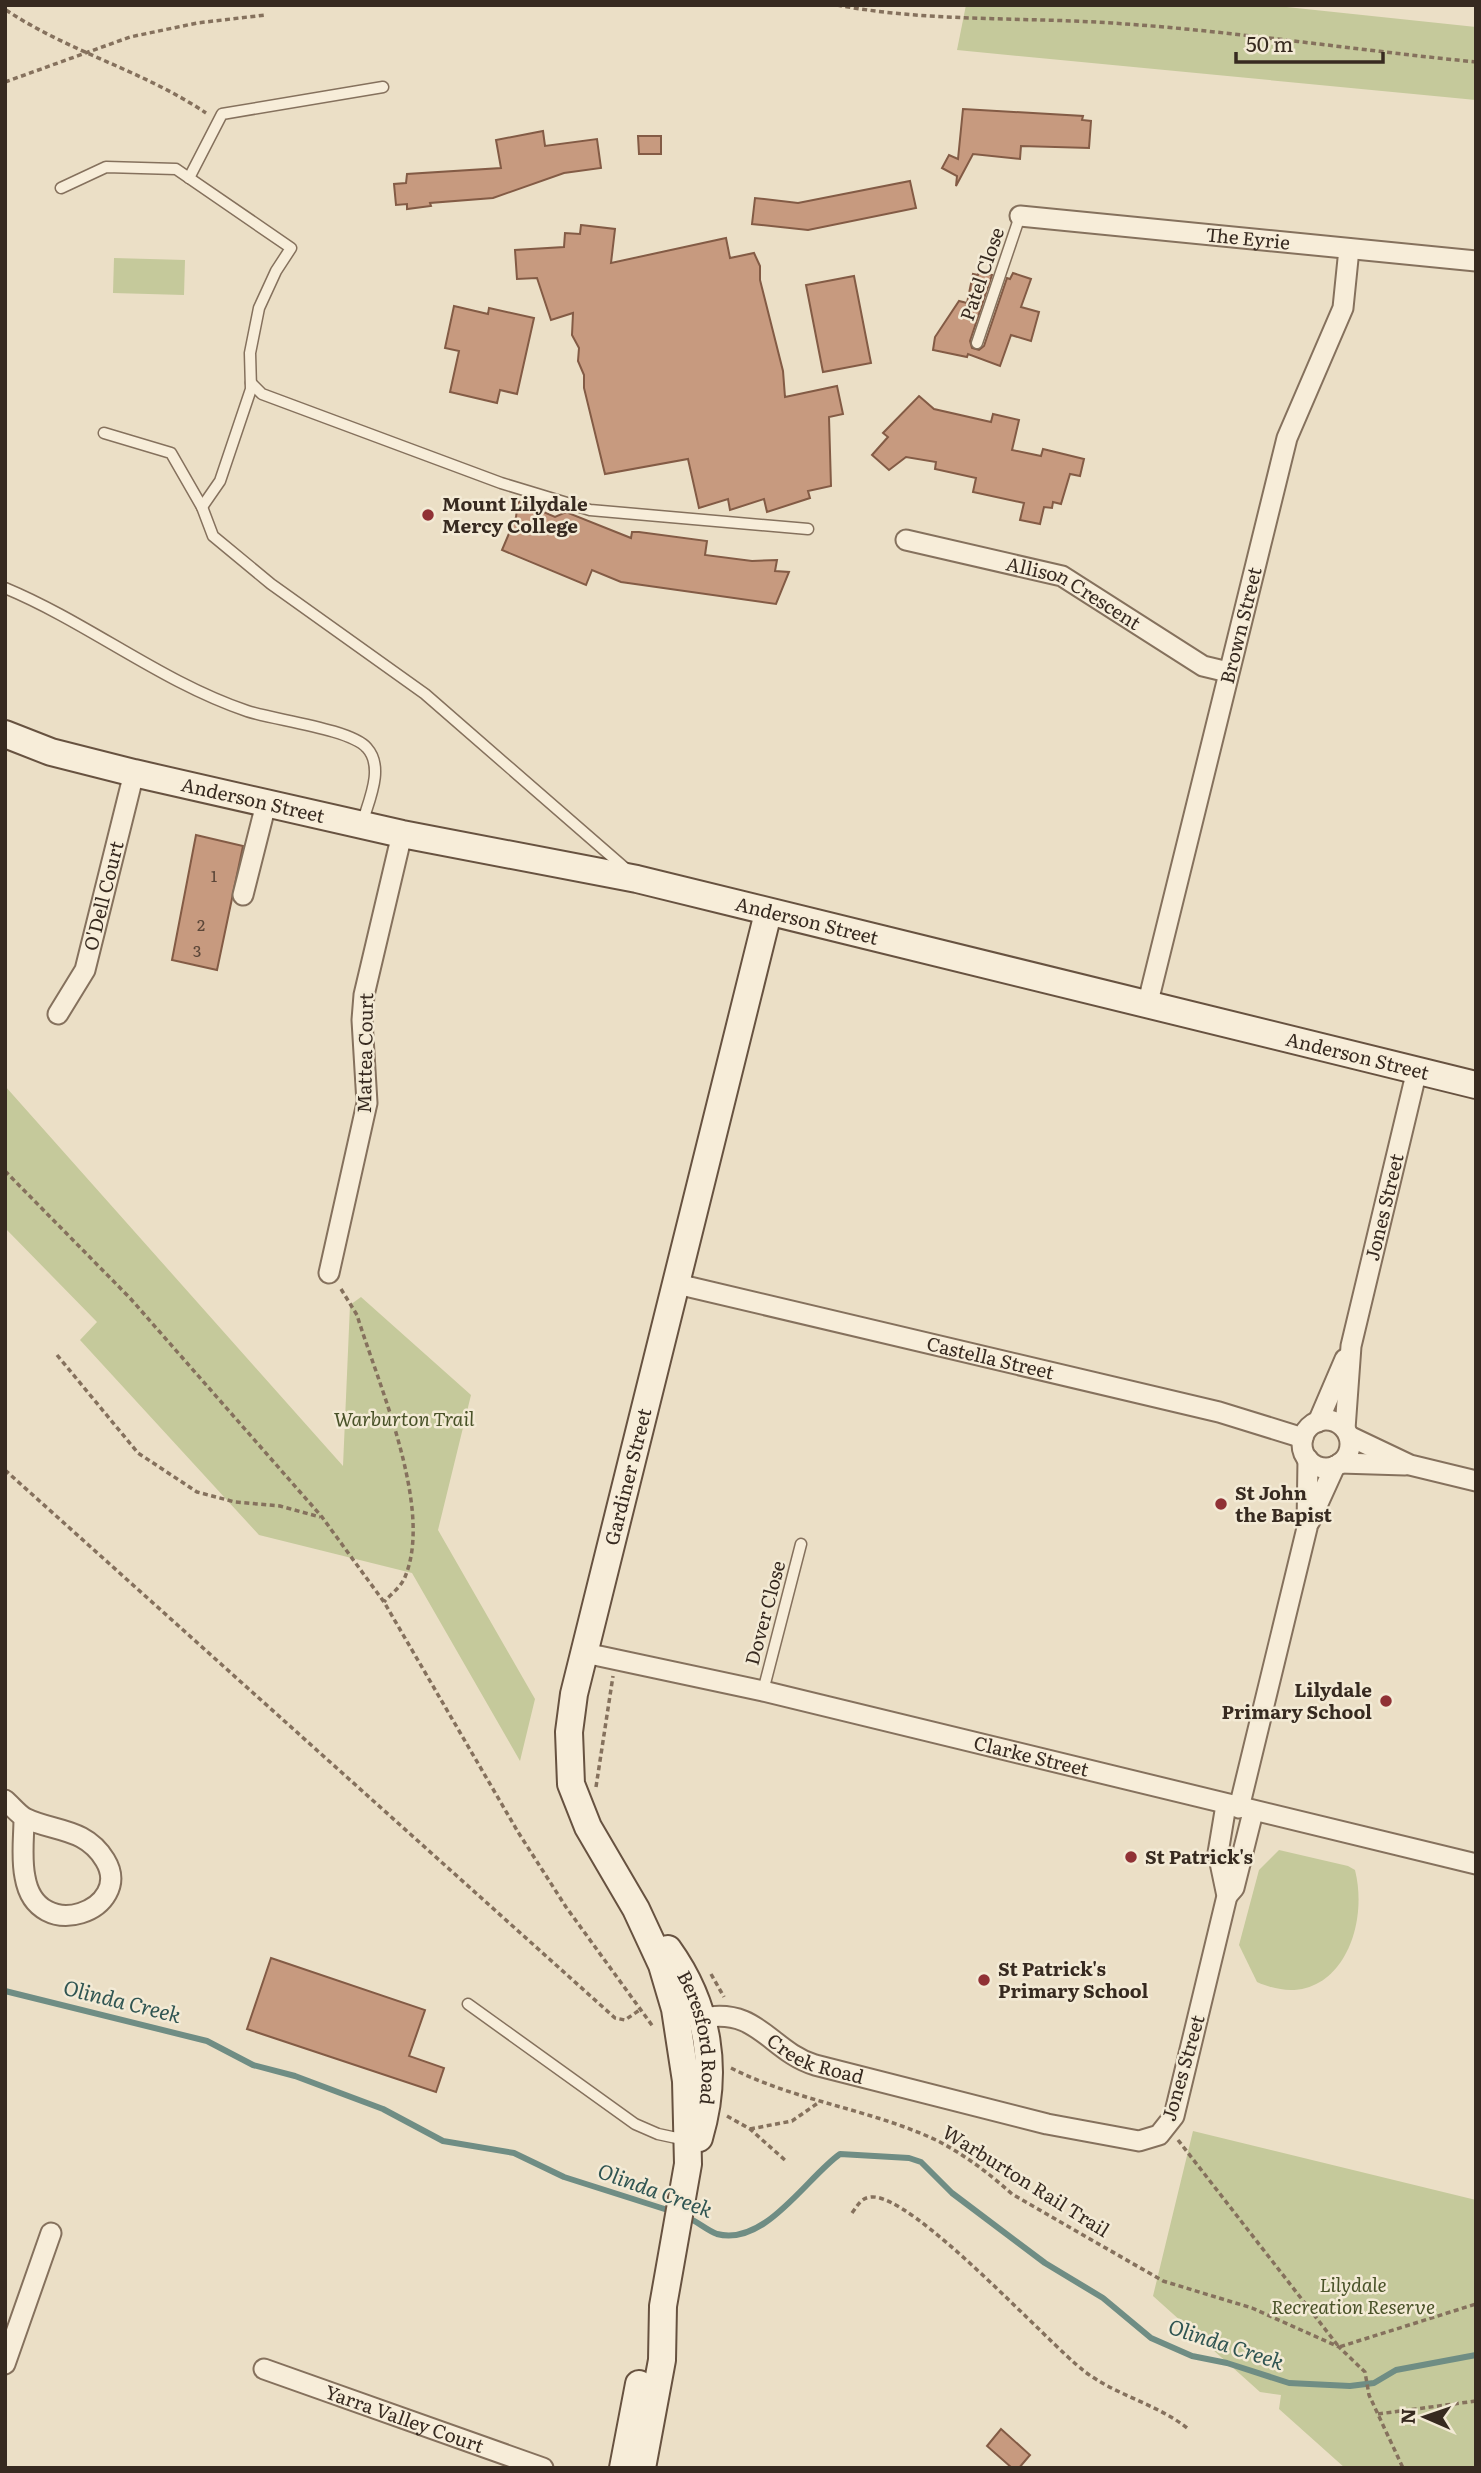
<svg xmlns="http://www.w3.org/2000/svg" width="1481" height="2473" viewBox="0 0 1481 2473" font-family="Literata,serif">
  <rect width="100%" height="100%" fill="#ebdfc6"/>
  <!-- green -->
  <g fill="#c5c99b">
    <polygon points="966,5 1268,5 1476,27 1476,100 957,50"/>
    <polygon points="114,258 185,260 184,295 113,293"/>
    <polygon points="5,1086 343,1466 350,1305 361,1297 471,1395 438,1530 535,1699 520,1761 412,1573 259,1535 80,1340 97,1322 5,1228"/>
    <path d="M1279,1850L1348,1866L1355,1870C1371,1934 1332,2016 1257,1982L1239,1945L1259,1870Z"/>
    <polygon points="1193,2131 1476,2200 1476,2468 1345,2468 1279,2409 1281,2395 1260,2392 1153,2296"/>
  </g>
  <g fill="none" stroke-linecap="round" stroke-linejoin="round">
    <!-- stream -->
    <g stroke="#6f8d84" stroke-width="6">
      <polyline points="5,1991 207,2041 253,2065 295,2076 383,2109 443,2141 514,2153 564,2177 674,2212"/>
      <path d="M684,2216C696,2220 706,2230 717,2234C765,2247 807,2177 840,2154L909,2158L921,2162L952,2193L1045,2263L1103,2298L1151,2338L1192,2356L1227,2363L1289,2383L1350,2386L1374,2383L1396,2370L1476,2355"/>
    </g>
  </g>
  <!-- building -->
  <g fill="#c79a7f" stroke="#835b45" stroke-width="2">
    <polygon points="963,109 1083,116 1082,120 1091,121 1089,148 1021,146 1020,159 973,154 956,186 957,176 942,168 949,155 958,159"/>
    <polygon points="543,131 545,146 597,139 601,168 564,173 493,198 430,203 431,206 407,209 407,204 396,205 394,184 406,183 407,174 501,168 496,140"/>
    <polygon points="638,136 661,136 661,154 639,154"/>
    <polygon points="910,181 916,208 808,230 752,224 755,198 798,203"/>
    <polygon points="581,225 615,229 611,263 726,238 730,258 754,253 760,266 760,280 783,371 785,397 837,386 843,414 829,417 831,486 808,491 810,498 767,512 764,499 730,510 728,499 699,508 688,459 605,474 584,388 584,375 578,361 579,348 572,335 573,313 551,320 537,278 517,279 515,250 564,247 565,233 580,234"/>
    <polygon points="979,272 992,275 970,341 972,348 979,350 984,346 1007,278 1010,279 1013,273 1031,279 1021,307 1039,312 1031,341 1011,335 1000,366 968,354 967,357 933,350 935,337 959,301 967,303 973,274 978,275"/>
    <polygon points="854,276 871,363 823,372 806,285"/>
    <polygon points="454,306 488,314 489,308 534,318 517,394 500,390 497,403 450,392 459,351 445,348"/>
    <polygon points="919,396 934,409 991,422 993,414 1019,420 1012,450 1041,456 1043,449 1084,459 1080,476 1070,474 1061,504 1053,502 1052,508 1044,507 1040,524 1020,520 1024,503 973,492 976,478 935,469 936,462 906,457 889,470 872,455 888,437 883,433"/>
    <polygon points="518,501 555,517 566,512 631,538 632,532 639,532 707,541 705,555 752,561 777,560 775,571 789,572 776,604 621,582 592,570 586,585 502,550 516,517"/>
    <polygon points="196,835 243,846 217,970 172,960"/>
    <polygon points="271,1958 425,2010 409,2056 444,2068 436,2092 247,2029"/>
    <polygon points="1001,2429 1030,2455 1019,2468 1012,2468 987,2446"/>
  </g>
  <g fill="none" stroke-linecap="round" stroke-linejoin="round">
    <defs>
      <g id="lane">
        <polyline points="189,178 222,114 383,87"/>
        <polyline points="61,188 106,167 176,169 291,248 276,271 259,308 250,353 251,389 220,481 202,507"/>
        <polyline points="977,343 1020,216"/>
        <polyline points="251,383 262,394 501,483 590,510 808,529"/>
        <polyline points="104,433 171,453 202,507 213,536 271,584 425,694 626,869"/>
        <path d="M5,588C89,623 161,682 247,711C274,720 351,729 367,748C385,768 368,802 362,824"/>
        <polyline points="763,1691 801,1544"/>
        <polyline points="468,2004 635,2124 658,2134 686,2140"/>
      </g>
      <g id="street">
        <path id="s1" d="M1020,216L1476,261"/>
        <path id="s2" d="M906,540L1062,576L1203,666L1228,672"/>
        <polyline points="243,895 266,804"/>
        <path id="s3" d="M1147,1006L1287,438L1343,308L1349,249"/>
        <path id="s4" d="M58,1014L85,970L134,773"/>
        <polyline points="329,1273 367,1103 362,1020 364,995 402,834"/>
        <path id="s5" d="M677,1284L1219,1412L1303,1438"/>
        <circle cx="1326" cy="1444" r="24"/>
        <polyline points="1318,1422 1345,1359"/>
        <path id="s6" d="M1345,1429L1351,1346L1417,1070"/>
        <polyline points="1349,1436 1410,1465 1476,1481"/>
        <polyline points="1340,1463 1405,1465"/>
        <polyline points="1310,1521 1335,1466"/>
        <path id="s7" d="M585,1653L763,1691L1476,1864"/>
        <path d="M5,1800C11,1805 18,1814 25,1818C53,1832 85,1827 105,1860C135,1909 37,1947 25,1877C21,1858 24,1837 24,1818"/>
        <polyline points="1239,1808 1307,1528 1308,1459"/>
        <polyline points="1227,1896 1234,1888 1253,1812"/>
        <path id="s8" d="M703,2018C758,2007 770,2051 815,2065L1047,2124L1139,2141L1159,2135L1174,2116L1227,1896L1218,1853L1226,1805"/>
        <polyline points="5,2364 51,2233"/>
        <path id="s9" d="M264,2369L543,2468"/>
      </g>
      <g id="secondary">
        <path id="s10" d="M5,734L51,752L134,773L402,834L637,879L1476,1085"/>
        <path id="s11" d="M668,1949C709,2006 719,2071 699,2138"/>
        <polyline points="623,2468 639,2384"/>
        <path id="s12" d="M642,2468L662,2360L663,2306L688,2164L686,2081L675,2009L662,1965L636,1909L588,1827L571,1784L569,1732L574,1694L768,913"/>
      </g>
    </defs>
    <!-- lane casing -->
    <use href="#lane" stroke="#85715d" stroke-width="13"/>
    <!-- street casing -->
    <use href="#street" stroke="#85715d" stroke-width="23"/>
    <!-- secondary casing -->
    <use href="#secondary" stroke="#675240" stroke-width="30"/>
    <!-- path -->
    <g stroke="#85715d" stroke-width="3.5" stroke-dasharray="5 3.5" stroke-linecap="butt">
      <path d="M837,5C927,22 1021,17 1112,23C1234,31 1354,50 1476,62"/>
      <path d="M6,10C69,52 144,71 206,113"/>
      <polyline points="5,82 130,37 197,23 265,15"/>
      <polyline points="5,1171 130,1298 322,1517 384,1602 518,1832 566,1907 654,2028"/>
      <path d="M341,1289L357,1315C378,1384 434,1508 405,1577C401,1587 391,1594 384,1602"/>
      <polyline points="57,1355 138,1453 197,1492 235,1502 280,1506 320,1517"/>
      <polyline points="5,1470 615,2018 625,2020 641,2009"/>
      <polyline points="596,1787 613,1676"/>
      <polyline points="711,1974 724,1997"/>
      <path d="M731,2068C798,2102 871,2109 938,2141C965,2155 990,2174 1012,2194L1163,2281L1252,2308L1339,2347L1365,2372L1369,2395L1403,2468"/>
      <polyline points="727,2116 750,2129 786,2161"/>
      <polyline points="750,2129 792,2121 818,2103"/>
      <polyline points="1178,2140 1339,2347 1476,2304"/>
      <path d="M852,2213C858,2205 861,2198 871,2197C912,2193 1047,2342 1084,2371C1115,2395 1157,2404 1187,2428"/>
      <polyline points="1378,2414 1476,2401"/>
    </g>
    <!-- lane -->
    <use href="#lane" stroke="#f7edd9" stroke-width="10"/>
    <!-- street -->
    <use href="#street" stroke="#f7edd9" stroke-width="19"/>
    <!-- secondary -->
    <use href="#secondary" stroke="#f7edd9" stroke-width="26"/>
  </g>
  <!-- markers -->
  <g fill="#903135" stroke="#f3ead5" stroke-width="2.5">
    <circle cx="428" cy="515" r="7"/>
    <circle cx="1221" cy="1504" r="7"/>
    <circle cx="1386" cy="1701" r="7"/>
    <circle cx="1131" cy="1857" r="7"/>
    <circle cx="984" cy="1980" r="7"/>
  </g>
  <g text-anchor="middle" stroke-width="5" stroke-linejoin="round" paint-order="stroke">
    <!-- number labels -->
    <g font-size="16" fill="#5b4638">
      <text x="214" y="882">1</text>
      <text x="201" y="931">2</text>
      <text x="197" y="957">3</text>
    </g>
    <!-- street labels -->
    <g font-size="19" fill="#372a20" stroke="#f3ead5">
      <text dy="7" stroke="none"><textPath href="#s1" startOffset="229">The Eyrie</textPath></text>
      <text transform="translate(982 274) rotate(-71)" y="7">Patel Close</text>
      <text dy="7" stroke="none"><textPath href="#s2" startOffset="177">Allison Crescent</textPath></text>
      <text dy="7" stroke="none"><textPath href="#s3" startOffset="392">Brown Street</textPath></text>
      <text dy="7" stroke="none"><textPath href="#s10" startOffset="257">Anderson Street</textPath></text>
      <text dy="7" stroke="none"><textPath href="#s4" startOffset="128">O'Dell Court</textPath></text>
      <text dy="7" stroke="none"><textPath href="#s10" startOffset="824">Anderson Street</textPath></text>
      <text transform="translate(365 1053) rotate(-89)" y="7">Mattea Court</text>
      <text dy="7" stroke="none"><textPath href="#s10" startOffset="1391">Anderson Street</textPath></text>
      <text dy="7" stroke="none"><textPath href="#s6" startOffset="226">Jones Street</textPath></text>
      <text dy="7" stroke="none"><textPath href="#s5" startOffset="322">Castella Street</textPath></text>
      <text dy="7" stroke="none"><textPath href="#s12" startOffset="1027">Gardiner Street</textPath></text>
      <text transform="translate(765 1613) rotate(-75)" y="7">Dover Close</text>
      <text dy="7" stroke="none"><textPath href="#s7" startOffset="458">Clarke Street</textPath></text>
      <text dy="7" stroke="none"><textPath href="#s11" startOffset="96">Beresford Road</textPath></text>
      <text dy="7" stroke="none"><textPath href="#s8" startOffset="124">Creek Road</textPath></text>
      <text transform="translate(1183 2068) rotate(-74)" y="7">Jones Street</text>
      <text transform="translate(1026 2181) rotate(32)" y="7">Warburton Rail Trail</text>
      <text dy="7" stroke="none"><textPath href="#s9" startOffset="149">Yarra Valley Court</textPath></text>
    </g>
    <!-- poi labels -->
    <g font-size="19" font-weight="bold" fill="#372a20" stroke="#f3ead5" text-anchor="start">
      <text x="442" y="511">Mount Lilydale<tspan x="442" dy="22">Mercy College</tspan></text>
      <text x="1235" y="1500">St John<tspan x="1235" dy="22">the Bapist</tspan></text>
      <text x="1372" y="1697" text-anchor="end">Lilydale<tspan x="1372" dy="22">Primary School</tspan></text>
      <text x="1145" y="1864">St Patrick's</text>
      <text x="998" y="1976">St Patrick's<tspan x="998" dy="22">Primary School</tspan></text>
    </g>
    <!-- park labels -->
    <g font-size="19" font-style="italic" fill="#495228" stroke="#f3ead5">
      <text x="404" y="1426">Warburton Trail</text>
      <text x="1353" y="2292">Lilydale<tspan x="1353" dy="22">Recreation Reserve</tspan></text>
    </g>
    <!-- water labels -->
    <g font-size="21" font-style="italic" fill="#305552" stroke="#f3ead5">
      <text transform="translate(122 2002) rotate(14)" y="7">Olinda Creek</text>
      <text transform="translate(655 2191) rotate(20)" y="7">Olinda Creek</text>
      <text transform="translate(1226 2345) rotate(18)" y="7">Olinda Creek</text>
    </g>
  </g>
  <!-- border -->
  <rect width="1481" height="2473" fill="none" stroke="#372a20" stroke-width="14"/>
  <!-- north arrow -->
  <g transform="translate(1425 2417) rotate(272)" stroke="#f3ead5" stroke-width="5" paint-order="stroke">
  <path d="M0-5L12 26L0 18L-12 26Z" fill="#372a20"/>
  <text y="-10" font-size="19" font-weight="bold" text-anchor="middle" fill="#372a20">N</text>
  </g>
  <!-- scale -->
  <path d="M1236 52v10h147v-10" fill="none" stroke="#372a20" stroke-width="3.5"/>
  <text x="1246" y="52" font-size="21" fill="#372a20" stroke="#f3ead5" stroke-width="5" paint-order="stroke">50 m</text>
</svg>
